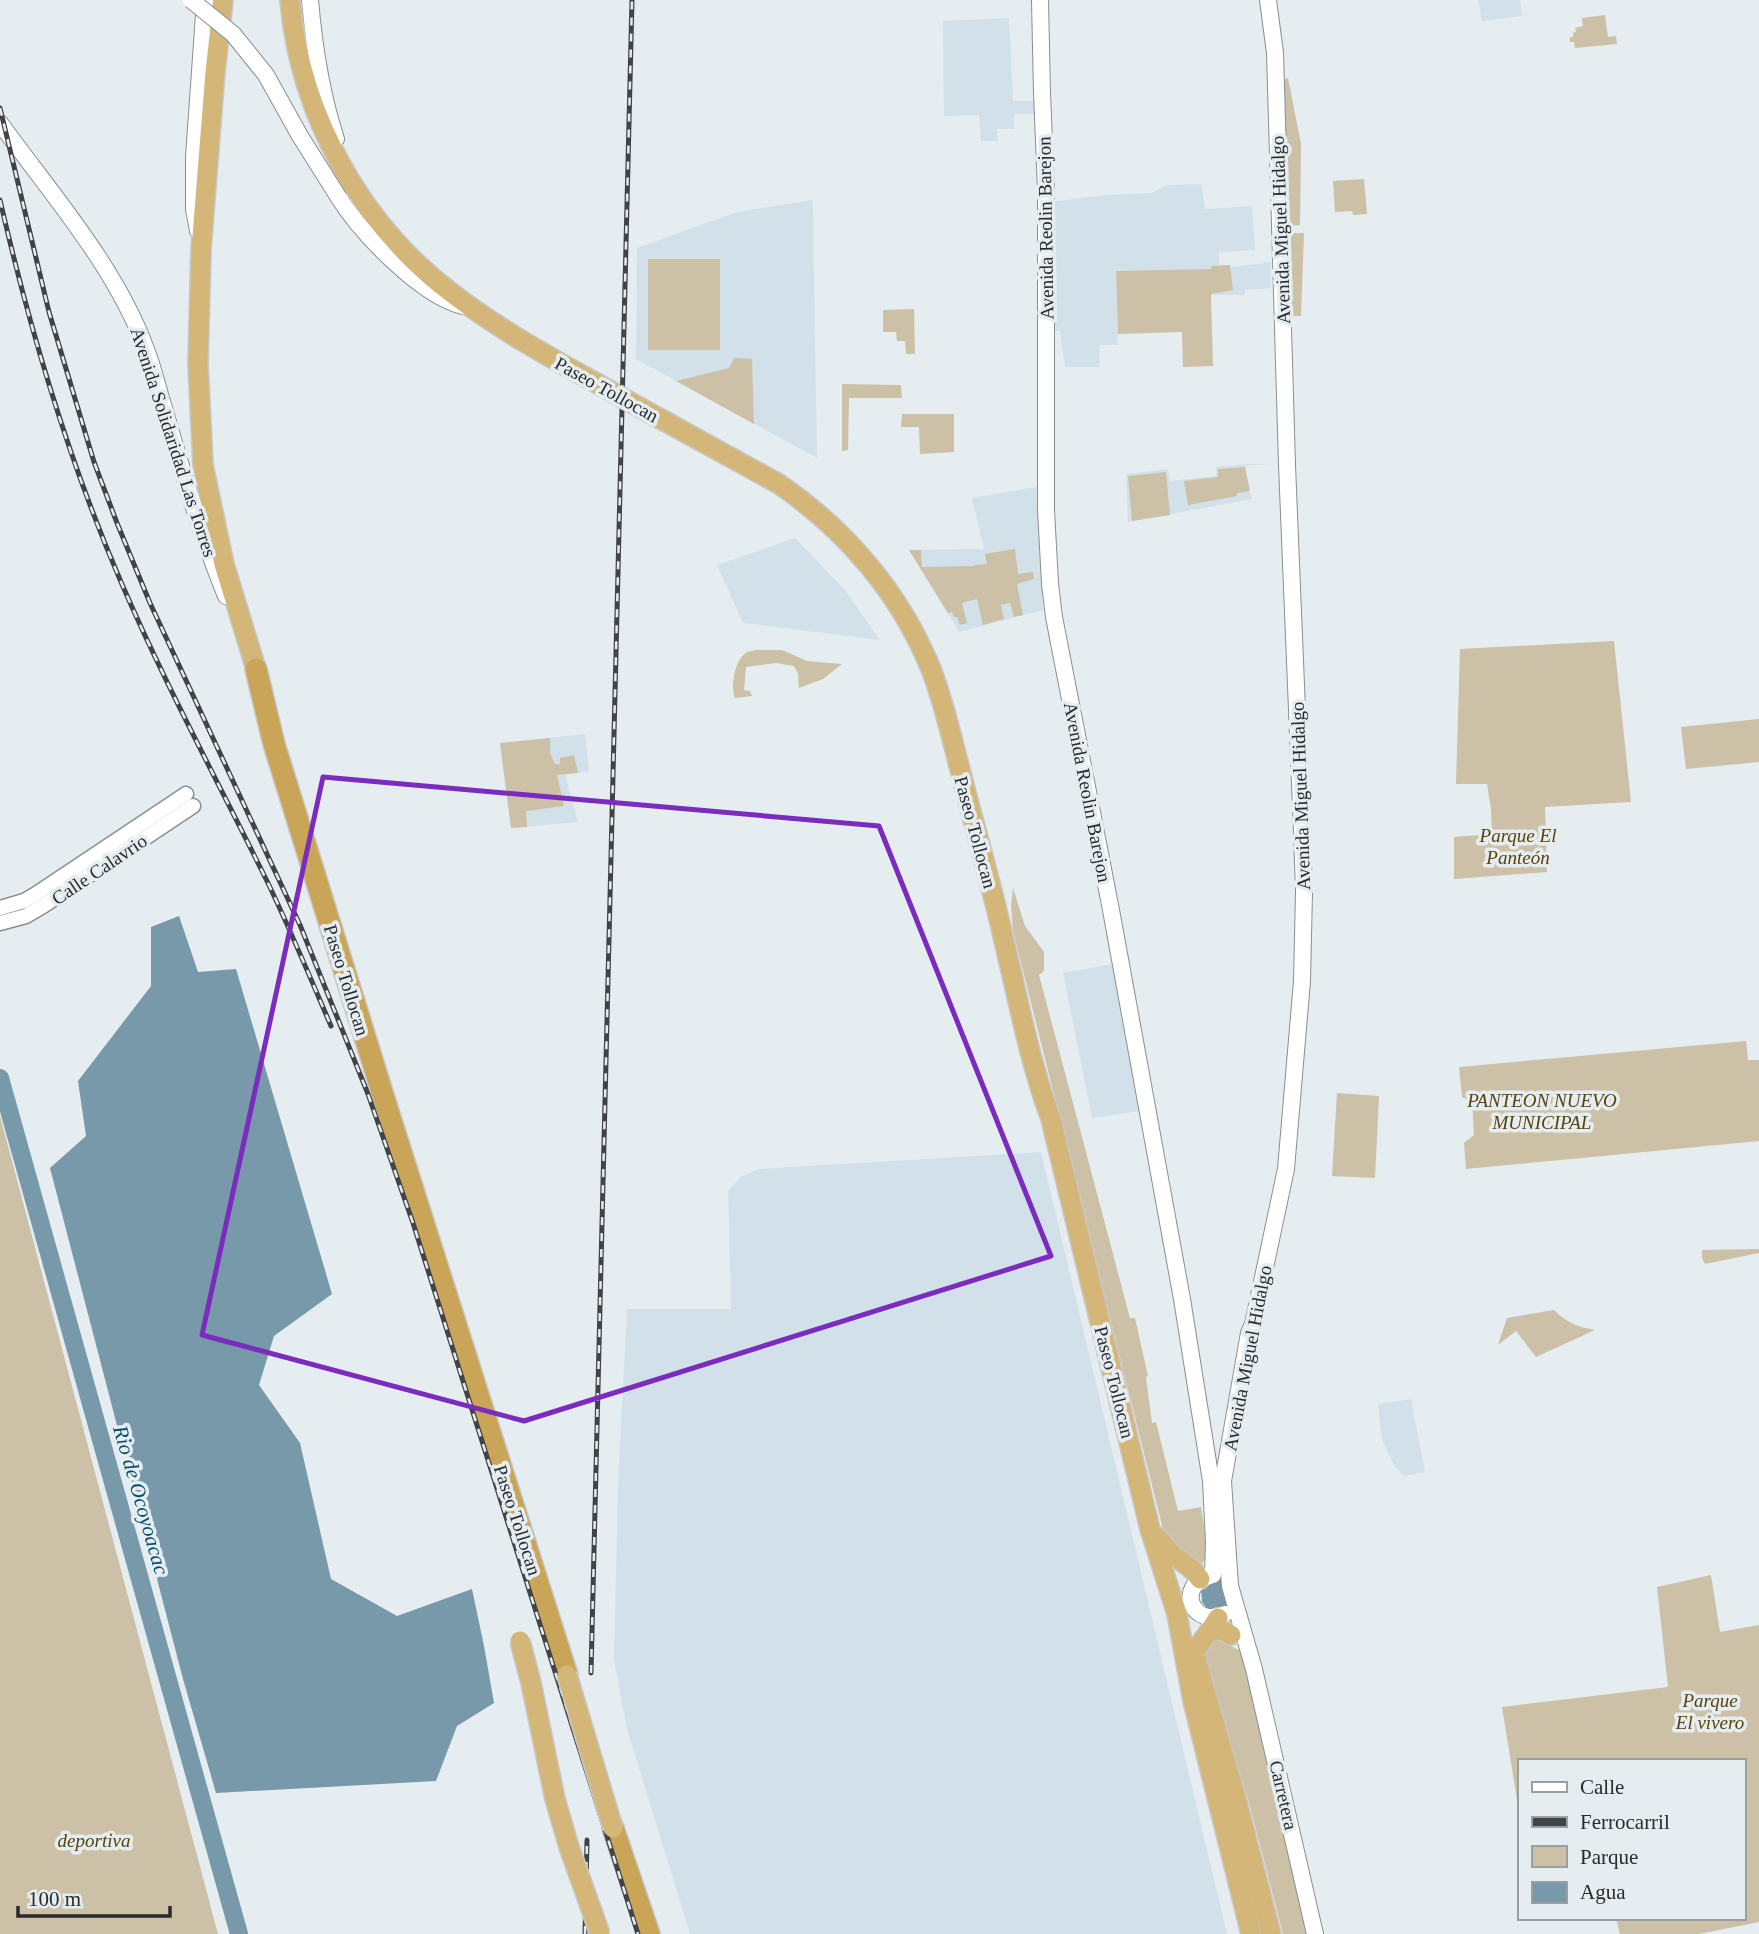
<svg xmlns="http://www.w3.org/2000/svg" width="1759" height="1934" viewBox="0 0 1759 1934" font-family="Georgia,serif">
  <rect width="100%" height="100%" fill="#e5edf1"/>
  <!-- built -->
  <g fill="#d2e1e9">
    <polygon points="1478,0 1520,0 1522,16 1482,21"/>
    <polygon points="1009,18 1013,101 1034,101 1035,114 1014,114 1014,129 997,129 998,141 981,141 979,115 944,116 943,21"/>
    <polygon points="1201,184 1205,209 1252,206 1255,250 1219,252 1219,269 1271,262 1271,288 1245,290 1245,295 1211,295 1211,270 1116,271 1118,345 1099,345 1100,367 1065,367 1060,331 1054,331 1051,202 1104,195 1151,193 1168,185"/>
    <polygon points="812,200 813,206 817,458 636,359 637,248 737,212"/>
    <polygon points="1247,464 1279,465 1248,465 1243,470 1252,499 1128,522 1126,474 1168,469 1170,481 1216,476 1216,467"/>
    <polygon points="1037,487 1043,610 959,632 909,550 984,549 972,498"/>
    <polygon points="795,538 844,589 880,640 743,623 717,565"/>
    <polygon points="585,734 589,772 565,774 578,822 511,828 500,743"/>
    <polygon points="1112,964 1139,1111 1092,1118 1063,973"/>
    <polygon points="1041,1152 1227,1934 690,1934 627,1729 614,1660 618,1484 627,1309 731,1309 728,1191 742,1176 759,1169"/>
    <polygon points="1411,1399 1425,1472 1404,1476 1395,1467 1382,1440 1378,1404"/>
  </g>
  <!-- green -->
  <g fill="#ccc0a7">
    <polygon points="1605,15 1608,37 1616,36 1617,44 1575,48 1574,42 1570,42 1570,37 1573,37 1573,33 1576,32 1575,28 1583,26 1582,18"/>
    <polygon points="1288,78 1301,144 1300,225 1283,227 1282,80"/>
    <polygon points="1364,179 1367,214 1353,215 1352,211 1335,212 1333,181"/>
    <polygon points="1291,233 1304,233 1301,316 1292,316"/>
    <rect x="648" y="259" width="72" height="91"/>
    <polygon points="1230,265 1233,290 1211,294 1213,366 1183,367 1182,332 1118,334 1116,271 1211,269 1211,266"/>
    <polygon points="914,309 915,354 906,354 905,341 897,341 896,332 883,332 883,310"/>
    <polygon points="734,358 752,359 754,424 676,381 729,368"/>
    <polygon points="842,384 901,385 902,398 849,398 848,450 842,451"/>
    <polygon points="902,414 954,414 954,452 920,454 919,427 901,427"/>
    <polygon points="1245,467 1250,491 1237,493 1237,496 1188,505 1184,481 1218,477 1218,469"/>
    <polygon points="1166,472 1170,515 1132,521 1128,476"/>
    <polygon points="1015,549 1018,574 1033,572 1034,579 1017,584 1023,615 1014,617 1010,603 1001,605 1004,619 983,625 977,599 962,603 967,623 960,625 957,617 954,617 952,612 948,613 909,550 921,550 922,567 974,566 975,565 987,564 985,554"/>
    <polygon points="1614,641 1631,802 1545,807 1547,872 1454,879 1454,837 1492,834 1491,809 1487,784 1456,784 1460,649"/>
    <path d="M757,650H782L807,661L842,664L823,679L799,688L798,674L794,666L776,663L746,667L744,690L750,691L752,696L735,698C730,688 735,659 746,653C749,651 753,651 757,650Z"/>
    <polygon points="1759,719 1759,762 1686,769 1681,727"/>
    <polygon points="550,738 550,753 555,764 560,764 560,758 574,755 578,773 557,775 564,806 526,811 527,827 511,828 500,743"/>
    <polygon points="1013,888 1025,926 1044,952 1044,971 1039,975 1130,1318 1135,1318 1148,1376 1146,1377 1152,1423 1156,1422 1178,1511 1201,1507 1208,1553 1202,1564 1192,1566 1167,1545 1013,931 1011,905"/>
    <polygon points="1746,1041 1748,1060 1759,1060 1759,1141 1466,1169 1464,1143 1474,1135 1472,1102 1462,1097 1459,1067"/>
    <polygon points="1337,1093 1379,1096 1375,1178 1332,1176"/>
    <polygon points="0,1116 218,1934 0,1934"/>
    <polygon points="1759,1249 1759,1253 1705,1264 1702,1258 1702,1250"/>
    <path d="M1554,1310C1567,1323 1578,1327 1595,1330L1536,1357L1516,1331L1498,1345L1507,1318Z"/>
    <polygon points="1711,1575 1720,1632 1759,1625 1759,1922 1699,1934 1620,1934 1616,1918 1743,1918 1743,1761 1519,1761 1518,1806 1502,1707 1668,1687 1657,1587"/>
    <polygon points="1218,1639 1250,1656 1316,1934 1283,1934 1248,1799 1204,1681 1203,1645"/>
  </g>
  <!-- water -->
  <g fill="#79a">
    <polygon points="179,916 198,972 236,969 332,1294 274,1336 259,1385 300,1443 331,1579 397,1616 472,1589 484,1646 494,1703 457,1726 436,1781 216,1793 183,1679 50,1168 86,1136 78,1081 151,986 151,927"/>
    <path d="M1219,1579L1223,1582C1226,1593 1230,1600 1223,1610L1209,1611L1202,1602L1201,1587Z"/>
  </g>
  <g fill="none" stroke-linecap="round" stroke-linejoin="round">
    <!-- river -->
    <polyline stroke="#79a" stroke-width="18" points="0,1078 239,1934"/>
    <defs>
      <g id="tertiary">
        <polyline points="0,908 24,901 36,894 186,794"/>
        <polyline points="0,923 26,916 43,906 193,806"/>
      </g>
      <g id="secondary">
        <path d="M310,0C314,47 321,93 336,139"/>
        <polyline points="1040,0 1042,93 1046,190 1046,510 1050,584 1054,617 1111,910 1182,1299 1211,1481 1214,1541 1213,1575"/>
        <polyline points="1268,0 1275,53 1287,465 1302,832 1304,892 1302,981 1286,1169 1253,1324 1249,1333 1223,1481 1230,1586 1254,1669 1315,1934"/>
        <path d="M0,123C52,195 117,268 147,352C154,370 158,390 164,408C182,471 201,535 226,596"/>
        <path d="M339,198C361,233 422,297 463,306"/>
        <polyline points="198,231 194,209 194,157 205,0"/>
        <path d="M1210,1576C1175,1585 1192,1629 1225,1614"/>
      </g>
      <g id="trunk">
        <polyline points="223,0 215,72 201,249 198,364 203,465 224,564 256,669"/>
        <path d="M290,0C300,115 361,225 453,294C504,333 560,363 616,394"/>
        <path d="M639,407L779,484C846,530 900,593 931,669C945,705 953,744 963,781C977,836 993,890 1005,945C1019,1003 1030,1063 1051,1119L1150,1529L1177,1614L1193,1701L1251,1934"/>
        <polyline points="1156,1536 1172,1554 1193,1570 1200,1579"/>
        <polyline points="1218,1618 1209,1632 1194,1652 1236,1798 1271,1934"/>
        <polyline points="1209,1632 1220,1629 1231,1635"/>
      </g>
      <g id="motorway">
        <polyline points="256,669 274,744 387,1108 567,1675"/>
        <polyline points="613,1828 649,1934"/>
      </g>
    </defs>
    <!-- tertiary casing -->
    <use href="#tertiary" stroke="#888f92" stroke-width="17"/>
    <!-- secondary casing -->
    <use href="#secondary" stroke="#888f92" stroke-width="18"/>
    <!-- trunk casing -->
    <use href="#trunk" stroke="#c7c8c8" stroke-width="22"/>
    <!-- motorway casing -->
    <use href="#motorway" stroke="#c7c8c8" stroke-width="24"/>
    <!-- tertiary -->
    <use href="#tertiary" stroke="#fff" stroke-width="14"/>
    <!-- secondary -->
    <use href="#secondary" stroke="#fff" stroke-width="16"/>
    <!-- trunk -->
    <use href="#trunk" stroke="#d4b778" stroke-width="19"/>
    <!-- motorway -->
    <use href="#motorway" stroke="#caa557" stroke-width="21"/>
    <defs>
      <g id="rail">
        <polyline points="0,108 49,312 94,462 117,523 150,603 300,925 368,1094 413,1223 638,1934"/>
        <path d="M0,200C30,331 68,459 121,582C165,684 218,782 267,881C290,929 310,977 331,1026"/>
        <polyline points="591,1673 632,0"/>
        <polyline points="585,1934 587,1840"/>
      </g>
    </defs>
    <!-- rail casing -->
    <use href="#rail" stroke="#414346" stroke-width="5"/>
    <!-- rail -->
    <use href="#rail" stroke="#e5edf1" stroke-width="2.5" stroke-dasharray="8" stroke-linecap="butt"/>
    <defs>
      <polyline id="secondary-bridge" points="191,0 233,34 266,75 300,136 339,198"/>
      <g id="trunk-bridge">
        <polyline points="616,394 639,407"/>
        <polyline points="520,1641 531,1683 555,1799 569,1847 600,1934"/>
        <polyline points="567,1675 613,1828"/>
      </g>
    </defs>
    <!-- secondary-bridge casing -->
    <use href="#secondary-bridge" stroke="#888f92" stroke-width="18" stroke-linecap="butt"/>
    <!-- trunk-bridge casing -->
    <use href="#trunk-bridge" stroke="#c7c8c8" stroke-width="22" stroke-linecap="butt"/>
    <!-- secondary-bridge -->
    <use href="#secondary-bridge" stroke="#fff" stroke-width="16"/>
    <!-- trunk-bridge -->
    <use href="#trunk-bridge" stroke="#d4b778" stroke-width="19"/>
  </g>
  <!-- marked area -->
  <path fill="none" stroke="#7b2cbf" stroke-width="5" stroke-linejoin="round" d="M323,777L879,826L1051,1256L524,1421L202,1335Z"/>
  <g text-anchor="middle" stroke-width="7" stroke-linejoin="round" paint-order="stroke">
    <!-- street labels -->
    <g font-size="19" fill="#282a2c" stroke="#e5edf1">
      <text transform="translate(1045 228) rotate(-91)" y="7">Avenida Reolin Barejon</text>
      <text transform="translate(1280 230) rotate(-92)" y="7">Avenida Miguel Hidalgo</text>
      <text transform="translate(607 389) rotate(29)" y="7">Paseo Tollocan</text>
      <text transform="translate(174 442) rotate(72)" y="7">Avenida Solidaridad Las Torres</text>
      <text transform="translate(1088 792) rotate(79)" y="7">Avenida Reolin Barejon</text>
      <text transform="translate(1300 796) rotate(-92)" y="7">Avenida Miguel Hidalgo</text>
      <text transform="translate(976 832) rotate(75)" y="7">Paseo Tollocan</text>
      <text transform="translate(99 869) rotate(-34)" y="7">Calle Calavrio</text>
      <text transform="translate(347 980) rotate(73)" y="7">Paseo Tollocan</text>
      <text transform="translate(1247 1358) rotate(-79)" y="7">Avenida Miguel Hidalgo</text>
      <text transform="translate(1115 1382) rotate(76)" y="7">Paseo Tollocan</text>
      <text transform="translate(518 1520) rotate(72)" y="7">Paseo Tollocan</text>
      <text transform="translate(1284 1795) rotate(77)" y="7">Carretera</text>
    </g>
    <!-- park labels -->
    <g font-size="19" font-style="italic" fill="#584209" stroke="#e5edf1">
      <text x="1518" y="842">Parque El<tspan x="1518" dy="22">Panteón</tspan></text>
      <text x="1542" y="1107">PANTEON NUEVO<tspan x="1542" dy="22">MUNICIPAL</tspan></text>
      <text x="1710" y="1707">Parque<tspan x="1710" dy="22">El vivero</tspan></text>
      <text x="94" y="1847">deportiva</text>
    </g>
    <!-- water labels -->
    <g font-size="21" font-style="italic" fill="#074f68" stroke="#e5edf1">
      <text transform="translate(141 1500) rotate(74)" y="7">Rio de Ocoyoacac</text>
    </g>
  </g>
  <!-- legend -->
  <rect x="1518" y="1759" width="228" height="161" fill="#e5edf1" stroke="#999fa2" stroke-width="2"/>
  <rect x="1532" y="1782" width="35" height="10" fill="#ffffff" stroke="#999fa2" stroke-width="2"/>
  <text x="1580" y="1794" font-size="21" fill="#282a2c">Calle</text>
  <rect x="1532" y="1817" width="35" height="10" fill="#414346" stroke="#999fa2" stroke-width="2"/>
  <text x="1580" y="1829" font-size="21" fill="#282a2c">Ferrocarril</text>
  <rect x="1532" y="1846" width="35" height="21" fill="#ccc0a7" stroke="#999fa2" stroke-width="2"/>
  <text x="1580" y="1864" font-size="21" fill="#282a2c">Parque</text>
  <rect x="1532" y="1882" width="35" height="21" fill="#7799aa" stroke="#999fa2" stroke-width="2"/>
  <text x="1580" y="1899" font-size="21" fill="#282a2c">Agua</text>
  <!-- scale -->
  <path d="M18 1906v10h152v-10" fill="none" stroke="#282a2c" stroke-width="3.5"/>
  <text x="28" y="1906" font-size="21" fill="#282a2c" stroke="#e5edf1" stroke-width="5" paint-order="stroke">100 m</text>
</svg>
